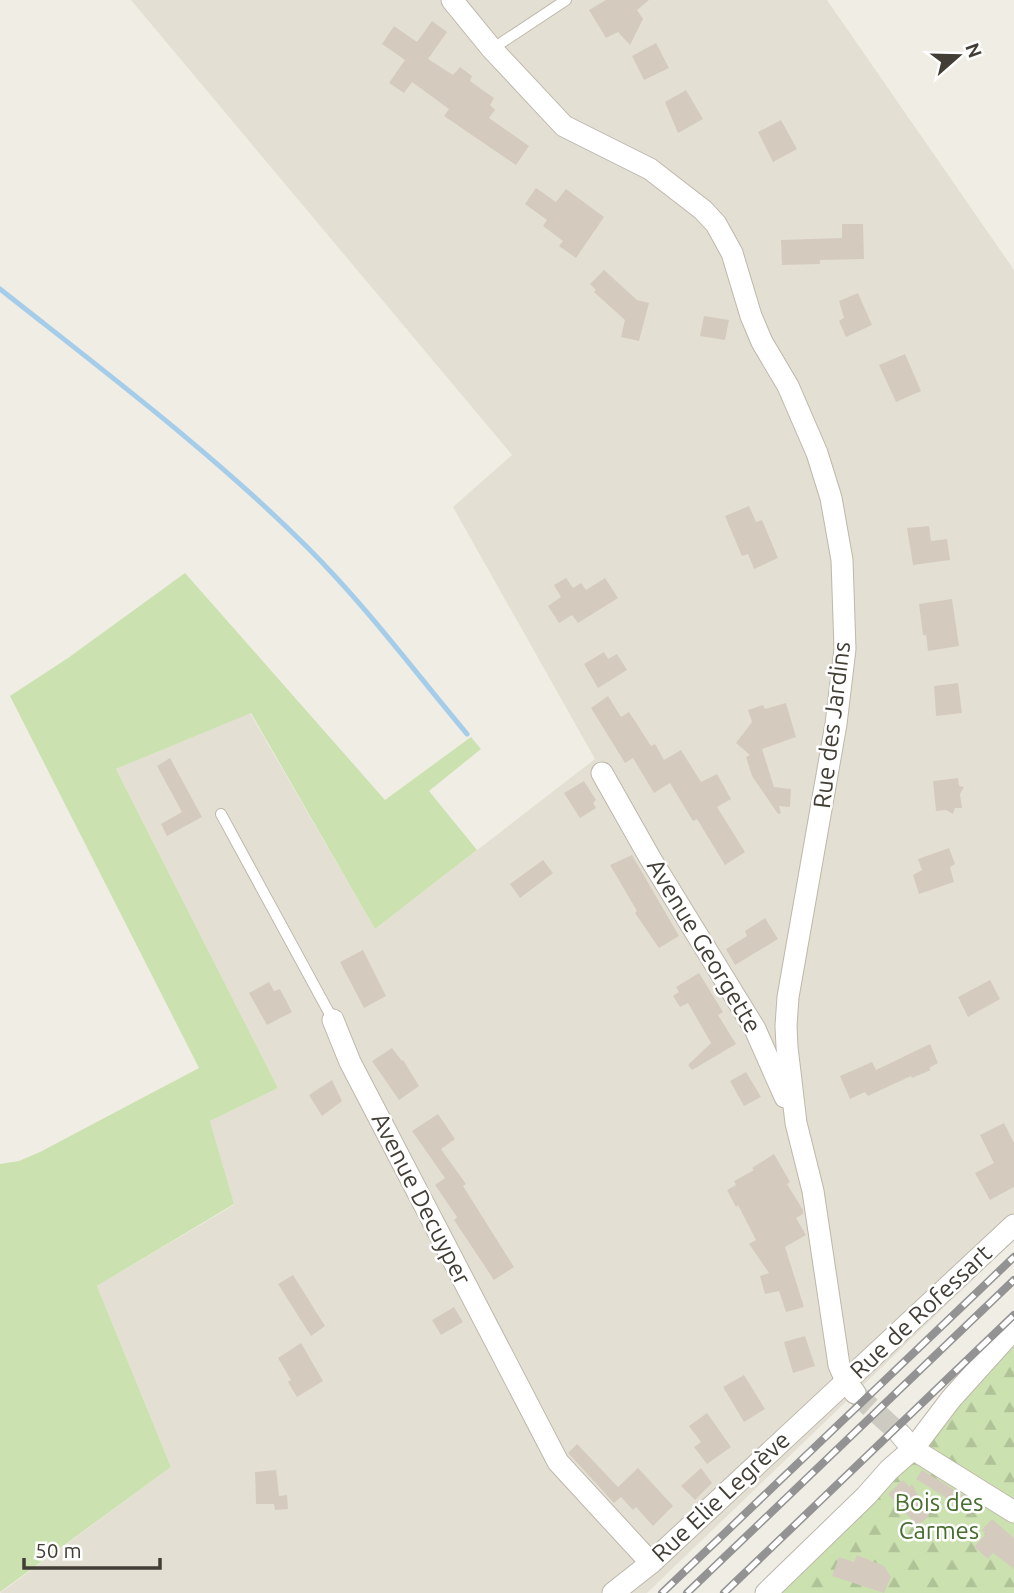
<svg xmlns="http://www.w3.org/2000/svg" width="1014" height="1593" viewBox="0 0 1014 1593" font-family="Ubuntu,sans-serif">
  <defs>
    <pattern id="forest-firs" width="22" height="20" patternUnits="userSpaceOnUse" patternTransform="scale(1.75)"><rect width="22" height="20" fill="#cbe2b0"/><path d="M5 1l3.5 6h-7zM16 11l3.5 6h-7z" fill="#b0c398"/></pattern>
  </defs>
  <rect width="100%" height="100%" fill="#f0ede4"/>
  <!-- residential -->
  <polygon fill="#e4dfd3" points="131,0 827,0 1014,270 1014,1240 647,1593 0,1593 171,1467 97,1286 234,1205 210,1121 278,1088 116,769 250,713 375,929 595,759 453,507 512,455"/>
  <!-- green -->
  <polygon fill="#cbe2b0" points="185,573 385,800 471,737 481,749 429,791 477,850 375,929 251,713 116,769 278,1088 210,1121 234,1204 97,1286 171,1467 0,1592 0,1164 19,1161 40,1152 199,1068 10,696 68,658"/>
  <!-- forest -->
  <polygon fill="url(#forest-firs)" points="1014,1336 1014,1593 760,1593"/>
  <g fill="none" stroke-linecap="round" stroke-linejoin="round">
    <!-- stream -->
    <path stroke="#a5cde9" stroke-width="5" d="M0,289C105,372 213,453 308,548C365,605 415,672 467,734"/>
  </g>
  <!-- building -->
  <g fill="#d4cbbe">
    <polygon points="606,0 649,0 637,10 643,19 630,45 618,32 606,38 589,10"/>
    <polygon points="432,21 447,32 428,59 453,75 460,67 472,76 470,81 494,98 490,105 495,110 489,118 529,146 516,165 444,116 449,109 412,82 404,93 389,83 405,60 382,44 394,26 417,42"/>
    <polygon points="656,43 669,68 644,80 632,56"/>
    <polygon points="686,90 703,119 678,133 665,102"/>
    <polygon points="781,120 797,149 773,162 758,132"/>
    <polygon points="536,188 556,202 566,189 604,217 576,258 559,246 563,241 543,226 547,220 525,204"/>
    <polygon points="842,224 863,224 864,259 820,260 820,264 782,265 781,240 842,238"/>
    <polygon points="604,270 637,300 649,303 639,341 621,337 625,320 594,292 596,290 590,284"/>
    <polygon points="858,293 872,325 846,337 839,321 844,318 839,301"/>
    <polygon points="704,316 729,320 725,340 700,336"/>
    <polygon points="905,354 921,391 896,402 879,365"/>
    <polygon points="749,506 756,522 762,520 778,558 754,569 748,554 742,556 725,516"/>
    <polygon points="929,526 931,541 947,539 950,560 913,565 907,528"/>
    <polygon points="566,578 573,588 581,583 586,590 605,578 618,598 578,623 572,615 559,623 548,606 561,597 554,585"/>
    <polygon points="952,599 959,646 928,651 926,635 923,635 919,604"/>
    <polygon points="604,652 608,659 617,654 627,670 598,688 584,664"/>
    <polygon points="958,683 962,713 936,716 934,686"/>
    <polygon points="608,696 621,717 629,712 651,746 655,744 664,760 681,750 701,782 717,774 731,799 717,807 745,852 725,865 697,819 693,821 670,783 654,793 633,758 625,763 591,708"/>
    <polygon points="786,703 796,737 762,749 774,787 791,789 790,807 779,806 781,813 778,814 752,776 746,757 750,755 736,743 752,722 748,710 763,705 765,709"/>
    <polygon points="170,758 202,817 167,836 161,824 182,812 157,766"/>
    <polygon points="958,778 959,786 964,787 960,794 962,808 955,808 953,814 946,810 936,811 933,781"/>
    <polygon points="584,781 596,800 593,803 596,808 580,818 564,793"/>
    <polygon points="949,848 955,864 950,867 954,882 919,894 913,875 922,870 918,859"/>
    <polygon points="632,855 679,936 659,948 635,913 637,911 610,865"/>
    <polygon points="543,860 553,873 520,898 510,884"/>
    <polygon points="765,918 778,939 735,965 726,949 747,936 745,931"/>
    <polygon points="363,950 386,996 364,1008 340,962"/>
    <polygon points="699,973 723,1012 718,1015 736,1044 692,1070 688,1065 711,1043 688,1003 680,1007 673,996 679,992 676,987"/>
    <polygon points="990,980 1000,999 968,1017 958,997"/>
    <polygon points="269,982 274,991 280,989 292,1012 267,1025 249,993"/>
    <polygon points="930,1044 938,1063 929,1068 931,1070 912,1078 911,1076 868,1096 865,1092 850,1099 840,1076 872,1062 876,1070"/>
    <polygon points="392,1048 402,1061 403,1060 419,1086 399,1100 372,1061"/>
    <polygon points="746,1072 761,1097 744,1106 730,1081"/>
    <polygon points="332,1080 342,1101 322,1116 309,1095"/>
    <polygon points="438,1114 455,1139 441,1149 466,1184 463,1186 514,1267 494,1280 454,1220 457,1217 435,1185 445,1178 412,1131"/>
    <polygon points="1004,1123 1014,1143 1014,1187 990,1200 975,1173 994,1163 980,1135"/>
    <polygon points="774,1154 790,1182 787,1184 803,1210 803,1214 796,1218 806,1235 785,1247 804,1307 786,1312 779,1291 765,1294 760,1276 769,1273 749,1244 756,1240 738,1205 736,1207 727,1190 736,1185 734,1181 754,1170 752,1168"/>
    <polygon points="293,1275 325,1326 311,1336 278,1284"/>
    <polygon points="454,1307 463,1322 441,1335 432,1320"/>
    <polygon points="805,1336 815,1366 793,1373 784,1342"/>
    <polygon points="301,1343 323,1381 297,1397 288,1382 291,1380 278,1358"/>
    <polygon points="744,1375 765,1409 744,1422 723,1387"/>
    <polygon points="707,1413 731,1447 707,1464 694,1447 701,1442 689,1426"/>
    <polygon points="577,1444 618,1487 638,1468 673,1506 653,1526 636,1507 633,1510 621,1497 614,1503 569,1454 568,1453"/>
    <polygon points="701,1468 712,1483 695,1500 681,1486"/>
    <polygon points="276,1470 279,1496 287,1495 288,1509 275,1510 274,1504 256,1504 255,1472"/>
    <polygon points="922,1470 976,1503 970,1513 916,1479"/>
    <polygon points="903,1480 910,1487 912,1484 929,1516 918,1526 888,1494"/>
    <polygon points="992,1519 1014,1538 1014,1569 993,1553 988,1559 974,1547 986,1534 982,1530"/>
    <polygon points="857,1555 884,1566 891,1577 884,1593 832,1576 839,1557 854,1562"/>
  </g>
  <g fill="none" stroke-linecap="round" stroke-linejoin="round">
    <!-- minor-tunnel -->
    <polyline stroke="#cdcac1" stroke-width="21" stroke-dasharray="21 10" stroke-linecap="butt" points="855,1393 900,1434"/>
    <defs>
      <g id="service">
        <polyline points="492,49 566,0"/>
        <polyline points="221,814 333,1020"/>
      </g>
      <g id="minor">
        <polyline points="452,0 492,49 564,126 650,169 703,210 716,224 732,253 751,316 762,342 788,386 817,453 831,498 842,560 845,649 836,724 788,997 786,1026 787,1047 796,1123 813,1191 839,1365 847,1383 855,1393"/>
        <polyline points="602,773 650,858 755,1029 785,1097"/>
        <polyline points="333,1020 350,1062 558,1462 651,1563"/>
        <polyline points="900,1434 913,1449 1014,1512"/>
        <polyline points="613,1593 651,1563 1014,1225"/>
        <polyline points="766,1593 866,1496 889,1470 913,1449 951,1399 1014,1329"/>
      </g>
    </defs>
    <!-- service casing -->
    <use href="#service" stroke="#beb7ab" stroke-width="12"/>
    <!-- minor casing -->
    <use href="#minor" stroke="#beb7ab" stroke-width="23"/>
    <!-- service -->
    <use href="#service" stroke="#fff" stroke-width="10"/>
    <!-- minor -->
    <use href="#minor" stroke="#fff" stroke-width="21"/>
    <defs>
      <g id="rail">
        <polyline points="662,1593 1014,1257"/>
        <polyline points="687,1593 1014,1280"/>
        <polyline points="724,1593 1014,1315"/>
      </g>
    </defs>
    <!-- rail casing -->
    <use href="#rail" stroke="#939393" stroke-width="8"/>
    <!-- rail -->
    <use href="#rail" stroke="#fff" stroke-width="5" stroke-dasharray="16" stroke-linecap="butt"/>
  </g>
  <g text-anchor="middle" stroke-width="5" stroke-linejoin="round" paint-order="stroke">
    <!-- street labels -->
    <g font-size="24" fill="#423d35" stroke="#fff">
      <text transform="translate(832 725) rotate(-83)" y="8">Rue des Jardins</text>
      <text transform="translate(704 946) rotate(59)" y="8">Avenue Georgette</text>
      <text transform="translate(421 1199) rotate(63)" y="8">Avenue Decuyper</text>
      <text transform="translate(921 1312) rotate(-43)" y="8">Rue de Rofessart</text>
      <text transform="translate(721 1497) rotate(-43)" y="8">Rue Elie Legrève</text>
    </g>
    <!-- park labels -->
    <g font-size="24" fill="#466e2e" stroke="#fff">
      <text x="939" y="1511">Bois des<tspan x="939" dy="28">Carmes</tspan></text>
    </g>
  </g>
  <!-- north arrow -->
  <g transform="translate(958 56) rotate(70)" stroke="#ffffff" stroke-width="5" paint-order="stroke">
  <path d="M0-5L12 26L0 18L-12 26Z" fill="#423d35"/>
  <text y="-10" font-size="19" font-weight="bold" text-anchor="middle" fill="#423d35">N</text>
  </g>
  <!-- scale -->
  <path d="M24 1558v10h136v-10" fill="none" stroke="#423d35" stroke-width="3.5"/>
  <text x="35" y="1558" font-size="21" fill="#423d35" stroke="#ffffff" stroke-width="5" paint-order="stroke">50 m</text>
</svg>
